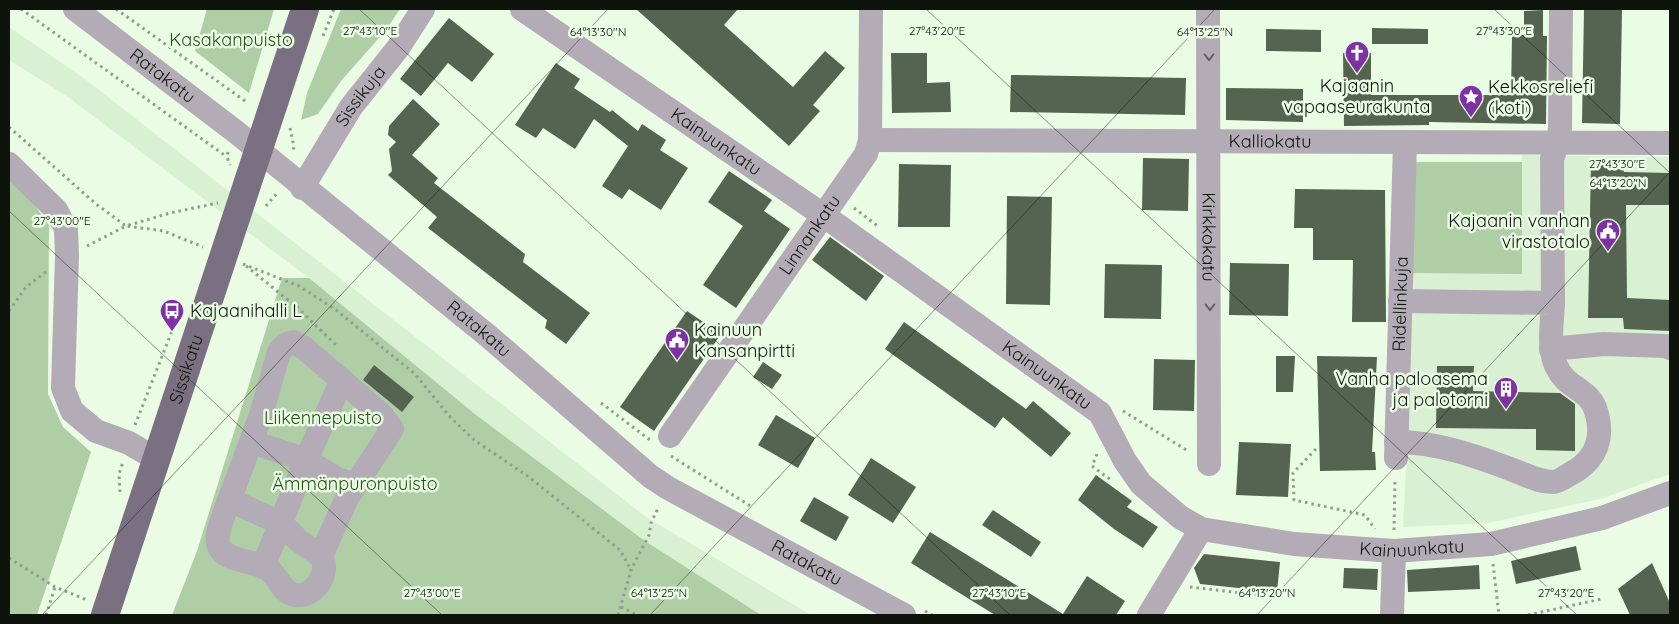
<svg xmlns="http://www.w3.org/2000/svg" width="1679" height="624" viewBox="0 0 1679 624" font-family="Quicksand,sans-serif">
  <rect width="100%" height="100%" fill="#eafce4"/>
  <!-- built -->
  <g fill="#daf0d3">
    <polygon points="9,27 85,79 646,517 811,615 761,615 645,541 475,414 309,278 68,97 9,60"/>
    <polygon points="1522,155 1670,157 1670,474 1600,499 1488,523 1403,527 1406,471 1409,273 1522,162"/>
  </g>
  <!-- green -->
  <g fill="#afcea5">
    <polygon points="207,9 274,9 249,93 195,51"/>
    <polygon points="341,9 400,9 386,30 341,81 318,114 301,120 307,93"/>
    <polygon points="1411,162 1522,162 1522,274 1409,273"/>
    <polygon points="9,170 49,225 48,394 63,427 91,452 37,615 9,615"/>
    <polygon points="282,278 309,278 475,414 645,541 761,615 172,615 197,551"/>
  </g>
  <!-- building -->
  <g fill="#556451">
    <polygon points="636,9 738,9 724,25 793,87 825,51 845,68 813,105 820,111 789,146"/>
    <polygon points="1584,9 1622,9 1620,124 1582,123"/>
    <polygon points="1543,10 1543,36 1547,36 1546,124 1429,122 1429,125 1344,126 1343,53 1371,53 1371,95 1511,95 1512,35 1524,35 1524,11"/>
    <polygon points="449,18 494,54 472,82 448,63 421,96 400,79"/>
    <polygon points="1372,28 1428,29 1428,44 1372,44"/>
    <polygon points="1266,29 1321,30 1321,52 1266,51"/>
    <polygon points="891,53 927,53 927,83 950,82 951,112 892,113"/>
    <polygon points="556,63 580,79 574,88 610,112 612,110 638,131 642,124 666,140 660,150 688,168 661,210 629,189 622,199 602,186 628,146 594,119 575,149 543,128 536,138 515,125"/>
    <polygon points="1011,75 1186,78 1185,115 1010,112"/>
    <polygon points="1226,88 1303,89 1303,122 1226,120"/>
    <polygon points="413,99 440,124 412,155 438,178 434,183 525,254 523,262 590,313 566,344 545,328 547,320 428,228 437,217 388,175 392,171 389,149 396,142 388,135 389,126"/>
    <polygon points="1143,158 1189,159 1188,211 1142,210"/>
    <polygon points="1622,161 1624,172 1670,173 1670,205 1626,205 1627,298 1670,300 1670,331 1624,329 1623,318 1588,318 1591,162"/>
    <polygon points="899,164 951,165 950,227 898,227"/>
    <polygon points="729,171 772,200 764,211 790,229 736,308 703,285 743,226 708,202"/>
    <polygon points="1295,189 1385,190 1386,322 1352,322 1353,260 1313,260 1313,228 1294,228"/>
    <polygon points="1007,196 1052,197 1050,305 1006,304"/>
    <polygon points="830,237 884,276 866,301 812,260"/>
    <polygon points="1230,263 1289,264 1288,316 1229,315"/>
    <polygon points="1105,264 1162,265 1161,319 1104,318"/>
    <polygon points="687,311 721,334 654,431 620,407"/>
    <polygon points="904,322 1026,409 1033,401 1071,433 1051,457 1003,417 995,428 885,349"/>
    <polygon points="1276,356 1295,356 1293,392 1276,392"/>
    <polygon points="1317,356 1377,357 1372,452 1375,452 1376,470 1320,471"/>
    <polygon points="1154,359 1195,360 1194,411 1153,410"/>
    <polygon points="763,362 782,375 772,389 753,377"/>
    <polygon points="374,365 414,397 402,412 363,380"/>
    <polygon points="1437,366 1474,366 1473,391 1560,393 1575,404 1575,451 1536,450 1536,429 1436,428"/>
    <polygon points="776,415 815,438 798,468 758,445"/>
    <polygon points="1239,442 1291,444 1288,497 1236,495"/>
    <polygon points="871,458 916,487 893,523 848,495"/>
    <polygon points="1096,475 1132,501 1127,507 1158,527 1143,548 1114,529 1078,500"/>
    <polygon points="814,497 849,517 836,541 800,521"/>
    <polygon points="993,510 1041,542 1031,557 982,525"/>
    <polygon points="930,532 1063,614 1087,576 1125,601 1116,615 995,615 911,563"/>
    <polygon points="1576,546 1581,570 1516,584 1511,561"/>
    <polygon points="1204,554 1280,562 1277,592 1200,584 1194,568"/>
    <polygon points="1652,563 1670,603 1670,615 1630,615 1618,589"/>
    <polygon points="1479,565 1480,589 1408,592 1407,570"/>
    <polygon points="1344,568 1378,569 1377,590 1343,588"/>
  </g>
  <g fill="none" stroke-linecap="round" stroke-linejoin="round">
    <!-- path -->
    <g stroke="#909e8c" stroke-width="3" stroke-dasharray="2.5 4" stroke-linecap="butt">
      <polyline points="21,9 227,157"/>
      <polyline points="116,9 248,103"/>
      <polyline points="323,36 334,9"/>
      <polyline points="9,127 96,204 126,226 170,213 218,203"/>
      <polyline points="290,128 294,147 293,151"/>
      <polyline points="228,152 227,157 230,165"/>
      <polyline points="266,206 278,192"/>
      <polyline points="854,208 879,227"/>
      <polyline points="87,246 126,226 164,231 203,247"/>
      <polyline points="243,264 299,286 336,310 415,374 450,417 474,440 529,477 620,550 631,570"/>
      <polyline points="246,266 298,308 337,346"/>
      <polyline points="9,311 26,287 46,272"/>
      <polyline points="601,403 650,440"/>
      <polyline points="1123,411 1188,451"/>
      <polyline points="135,425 172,331"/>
      <polyline points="1316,449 1293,473 1294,500 1365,515 1375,529"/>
      <polyline points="1097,454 1092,466 1111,480"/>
      <polyline points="671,456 752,507"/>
      <polyline points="120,492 119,474 123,462"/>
      <polyline points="1394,530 1395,478"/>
      <polyline points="9,558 55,587 87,600"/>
      <polyline points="1493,564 1499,615"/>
      <polyline points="1190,587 1259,595"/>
      <polyline points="621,607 637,615"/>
      <polyline points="925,611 932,615"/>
      <polyline points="46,615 55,587"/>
      <polyline points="618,615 631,570 649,535 651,523 659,506"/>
      <polyline points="1528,615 1601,599"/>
    </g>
    <!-- minor -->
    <g stroke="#b3acb6" stroke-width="24">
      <path id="s1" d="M75,9L236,132L487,335L650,476L668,488L904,615"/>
      <path id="s2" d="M522,9L823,215L1100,413L1125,461L1141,484L1180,517L1201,529L1294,544L1394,551L1491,544L1602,518L1670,493"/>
      <path id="s3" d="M1208,9L1209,464"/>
      <path id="s4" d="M870,140L1670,143"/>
      <polyline points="9,164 56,210 66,229 67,256 63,388 72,411 96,431 129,443 156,459"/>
      <path id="s5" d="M302,188L351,107L398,48L423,9"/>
      <polyline points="1553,303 1552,159 1558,142 1560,128 1561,9"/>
      <path d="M293,342L303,347L381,414L392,429L347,498L321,556C331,572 315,598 295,595C282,593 278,576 268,569C255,561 230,561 222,551C214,543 219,531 221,522L261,415L279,352L286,344Z"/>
      <polyline points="1551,349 1604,344 1666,346 1670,348"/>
      <path id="s6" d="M670,436L866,154L870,140L871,9"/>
      <polyline points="252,442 306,460 337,479 350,483 359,481"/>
      <path d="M1396,442C1437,442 1476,456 1513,470C1527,475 1538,482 1553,482C1558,482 1565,477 1570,474C1597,460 1605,436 1595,408C1589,393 1575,389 1565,379C1545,359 1552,328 1553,303L1400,301"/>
      <path id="s7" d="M1396,458L1405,143"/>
      <polyline points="230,500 282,524 298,540 321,556"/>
      <polyline points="263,567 306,460 342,380"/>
      <polyline points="1149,615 1201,529"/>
      <polyline points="1392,615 1394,551"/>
    </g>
    <!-- major -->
    <path stroke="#7b7081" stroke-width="28" id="s8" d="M105,615L305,9"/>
  </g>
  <!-- one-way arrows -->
  <defs><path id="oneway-chevron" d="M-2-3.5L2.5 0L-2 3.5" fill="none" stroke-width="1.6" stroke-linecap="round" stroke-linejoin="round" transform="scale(1.25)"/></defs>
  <g stroke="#606061">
    <use href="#oneway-chevron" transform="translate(1209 57) rotate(90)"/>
    <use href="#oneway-chevron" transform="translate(1210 307) rotate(90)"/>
  </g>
  <!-- ticks -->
  <path fill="none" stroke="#0e140c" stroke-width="1" stroke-opacity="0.45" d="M359,9L1010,615M926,9L1577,615M1494,9L1670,173M9,211L442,615M42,615L608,9M650,615L1215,9M1257,615L1670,172"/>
  <!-- icons -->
  <defs>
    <symbol id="church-pin" viewBox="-11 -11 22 30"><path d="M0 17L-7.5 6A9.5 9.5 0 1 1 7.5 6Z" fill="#7e31a2" stroke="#eafce4"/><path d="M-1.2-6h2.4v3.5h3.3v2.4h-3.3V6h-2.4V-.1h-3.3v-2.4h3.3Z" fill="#fff"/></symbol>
    <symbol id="sight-pin" viewBox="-11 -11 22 30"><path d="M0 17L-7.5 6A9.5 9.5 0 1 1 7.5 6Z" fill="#7e31a2" stroke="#eafce4"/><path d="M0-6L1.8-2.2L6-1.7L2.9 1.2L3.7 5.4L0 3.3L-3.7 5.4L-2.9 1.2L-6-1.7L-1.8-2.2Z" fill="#fff"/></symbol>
    <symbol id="civic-pin" viewBox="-11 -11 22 30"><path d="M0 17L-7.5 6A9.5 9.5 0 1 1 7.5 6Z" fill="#7e31a2" stroke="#eafce4"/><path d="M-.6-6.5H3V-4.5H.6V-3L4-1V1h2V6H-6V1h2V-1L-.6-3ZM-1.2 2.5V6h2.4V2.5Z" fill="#fff"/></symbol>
    <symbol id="bus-pin" viewBox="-11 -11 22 30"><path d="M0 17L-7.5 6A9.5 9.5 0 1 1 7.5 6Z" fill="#7e31a2" stroke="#eafce4"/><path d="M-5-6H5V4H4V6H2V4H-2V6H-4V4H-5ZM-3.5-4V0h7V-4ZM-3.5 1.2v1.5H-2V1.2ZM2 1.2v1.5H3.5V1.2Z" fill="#fff"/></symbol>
    <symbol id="building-pin" viewBox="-11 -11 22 30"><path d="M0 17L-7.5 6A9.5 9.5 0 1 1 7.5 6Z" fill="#7e31a2" stroke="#eafce4"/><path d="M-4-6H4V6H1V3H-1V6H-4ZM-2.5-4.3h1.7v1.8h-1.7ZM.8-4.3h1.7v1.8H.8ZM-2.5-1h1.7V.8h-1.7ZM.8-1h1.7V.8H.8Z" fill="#fff"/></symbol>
  </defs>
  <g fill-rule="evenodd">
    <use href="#church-pin" x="1343" y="39" width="28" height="38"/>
    <use href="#sight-pin" x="1457" y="83" width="28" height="38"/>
    <use href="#civic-pin" x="1594" y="217" width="28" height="38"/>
    <use href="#bus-pin" x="158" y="297" width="28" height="38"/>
    <use href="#civic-pin" x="663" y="326" width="28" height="38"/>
    <use href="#building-pin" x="1492" y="375" width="28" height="38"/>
  </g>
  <g text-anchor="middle" stroke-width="5" stroke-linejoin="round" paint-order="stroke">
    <!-- park labels -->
    <g font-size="18" fill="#285117" stroke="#eafce4">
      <text x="231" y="46">Kasakanpuisto</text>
      <text x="323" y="424">Liikennepuisto</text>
      <text x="355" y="490">Ämmänpuronpuisto</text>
    </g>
    <!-- street labels -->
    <g font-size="18" fill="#0e140c" stroke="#eafce4">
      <text dy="6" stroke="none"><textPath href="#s1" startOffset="110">Ratakatu</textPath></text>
      <text dy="6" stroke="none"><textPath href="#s5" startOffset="109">Sissikuja</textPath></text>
      <text dy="6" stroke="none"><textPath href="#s2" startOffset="235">Kainuunkatu</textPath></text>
      <text dy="6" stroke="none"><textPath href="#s4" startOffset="400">Kalliokatu</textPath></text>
      <text dy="6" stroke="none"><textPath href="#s6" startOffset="245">Linnankatu</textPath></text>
      <text dy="6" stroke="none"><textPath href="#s3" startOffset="228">Kirkkokatu</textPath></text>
      <text dy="6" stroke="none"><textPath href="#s7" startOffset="154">Ridellinkuja</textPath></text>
      <text dy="6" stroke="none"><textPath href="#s1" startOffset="515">Ratakatu</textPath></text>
      <text dy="6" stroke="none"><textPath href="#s8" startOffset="259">Sissikatu</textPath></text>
      <text dy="6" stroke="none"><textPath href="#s2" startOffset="640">Kainuunkatu</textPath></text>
      <text dy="6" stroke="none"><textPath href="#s2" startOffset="1075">Kainuunkatu</textPath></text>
      <text dy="6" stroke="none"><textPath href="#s1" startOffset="920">Ratakatu</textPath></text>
    </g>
    <!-- poi labels -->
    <g font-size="18" fill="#0e140c" stroke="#eafce4" text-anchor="start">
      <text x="1357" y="92" text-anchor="middle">Kajaanin<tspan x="1357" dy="21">vapaaseurakunta</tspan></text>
      <text x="1488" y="93">Kekkosreliefi<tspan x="1488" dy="21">(koti)</tspan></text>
      <text x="1590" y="227" text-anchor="end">Kajaanin vanhan<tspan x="1590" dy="21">virastotalo</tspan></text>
      <text x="190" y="317">Kajaanihalli L</text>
      <text x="694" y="336">Kainuun<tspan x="694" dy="21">Kansanpirtti</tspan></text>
      <text x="1488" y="385" text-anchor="end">Vanha paloasema<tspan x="1488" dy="21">ja palotorni</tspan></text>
    </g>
  </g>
  <g font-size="12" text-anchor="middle" fill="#0e140c" stroke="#eafce4" stroke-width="5" stroke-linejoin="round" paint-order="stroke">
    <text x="370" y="35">27°43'10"E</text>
    <text x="937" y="35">27°43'20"E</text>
    <text x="1504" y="35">27°43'30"E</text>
    <text x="598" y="36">64°13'30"N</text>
    <text x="1205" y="36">64°13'25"N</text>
    <text x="1617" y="168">27°43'30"E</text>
    <text x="1618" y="187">64°13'20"N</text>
    <text x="62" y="225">27°43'00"E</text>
    <text x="659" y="597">64°13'25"N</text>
    <text x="1267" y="597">64°13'20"N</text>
    <text x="432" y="597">27°43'00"E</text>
    <text x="999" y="597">27°43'10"E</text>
    <text x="1566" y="597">27°43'20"E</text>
  </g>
  <!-- border -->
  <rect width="1679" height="624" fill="none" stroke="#0e140c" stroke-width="20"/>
</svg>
